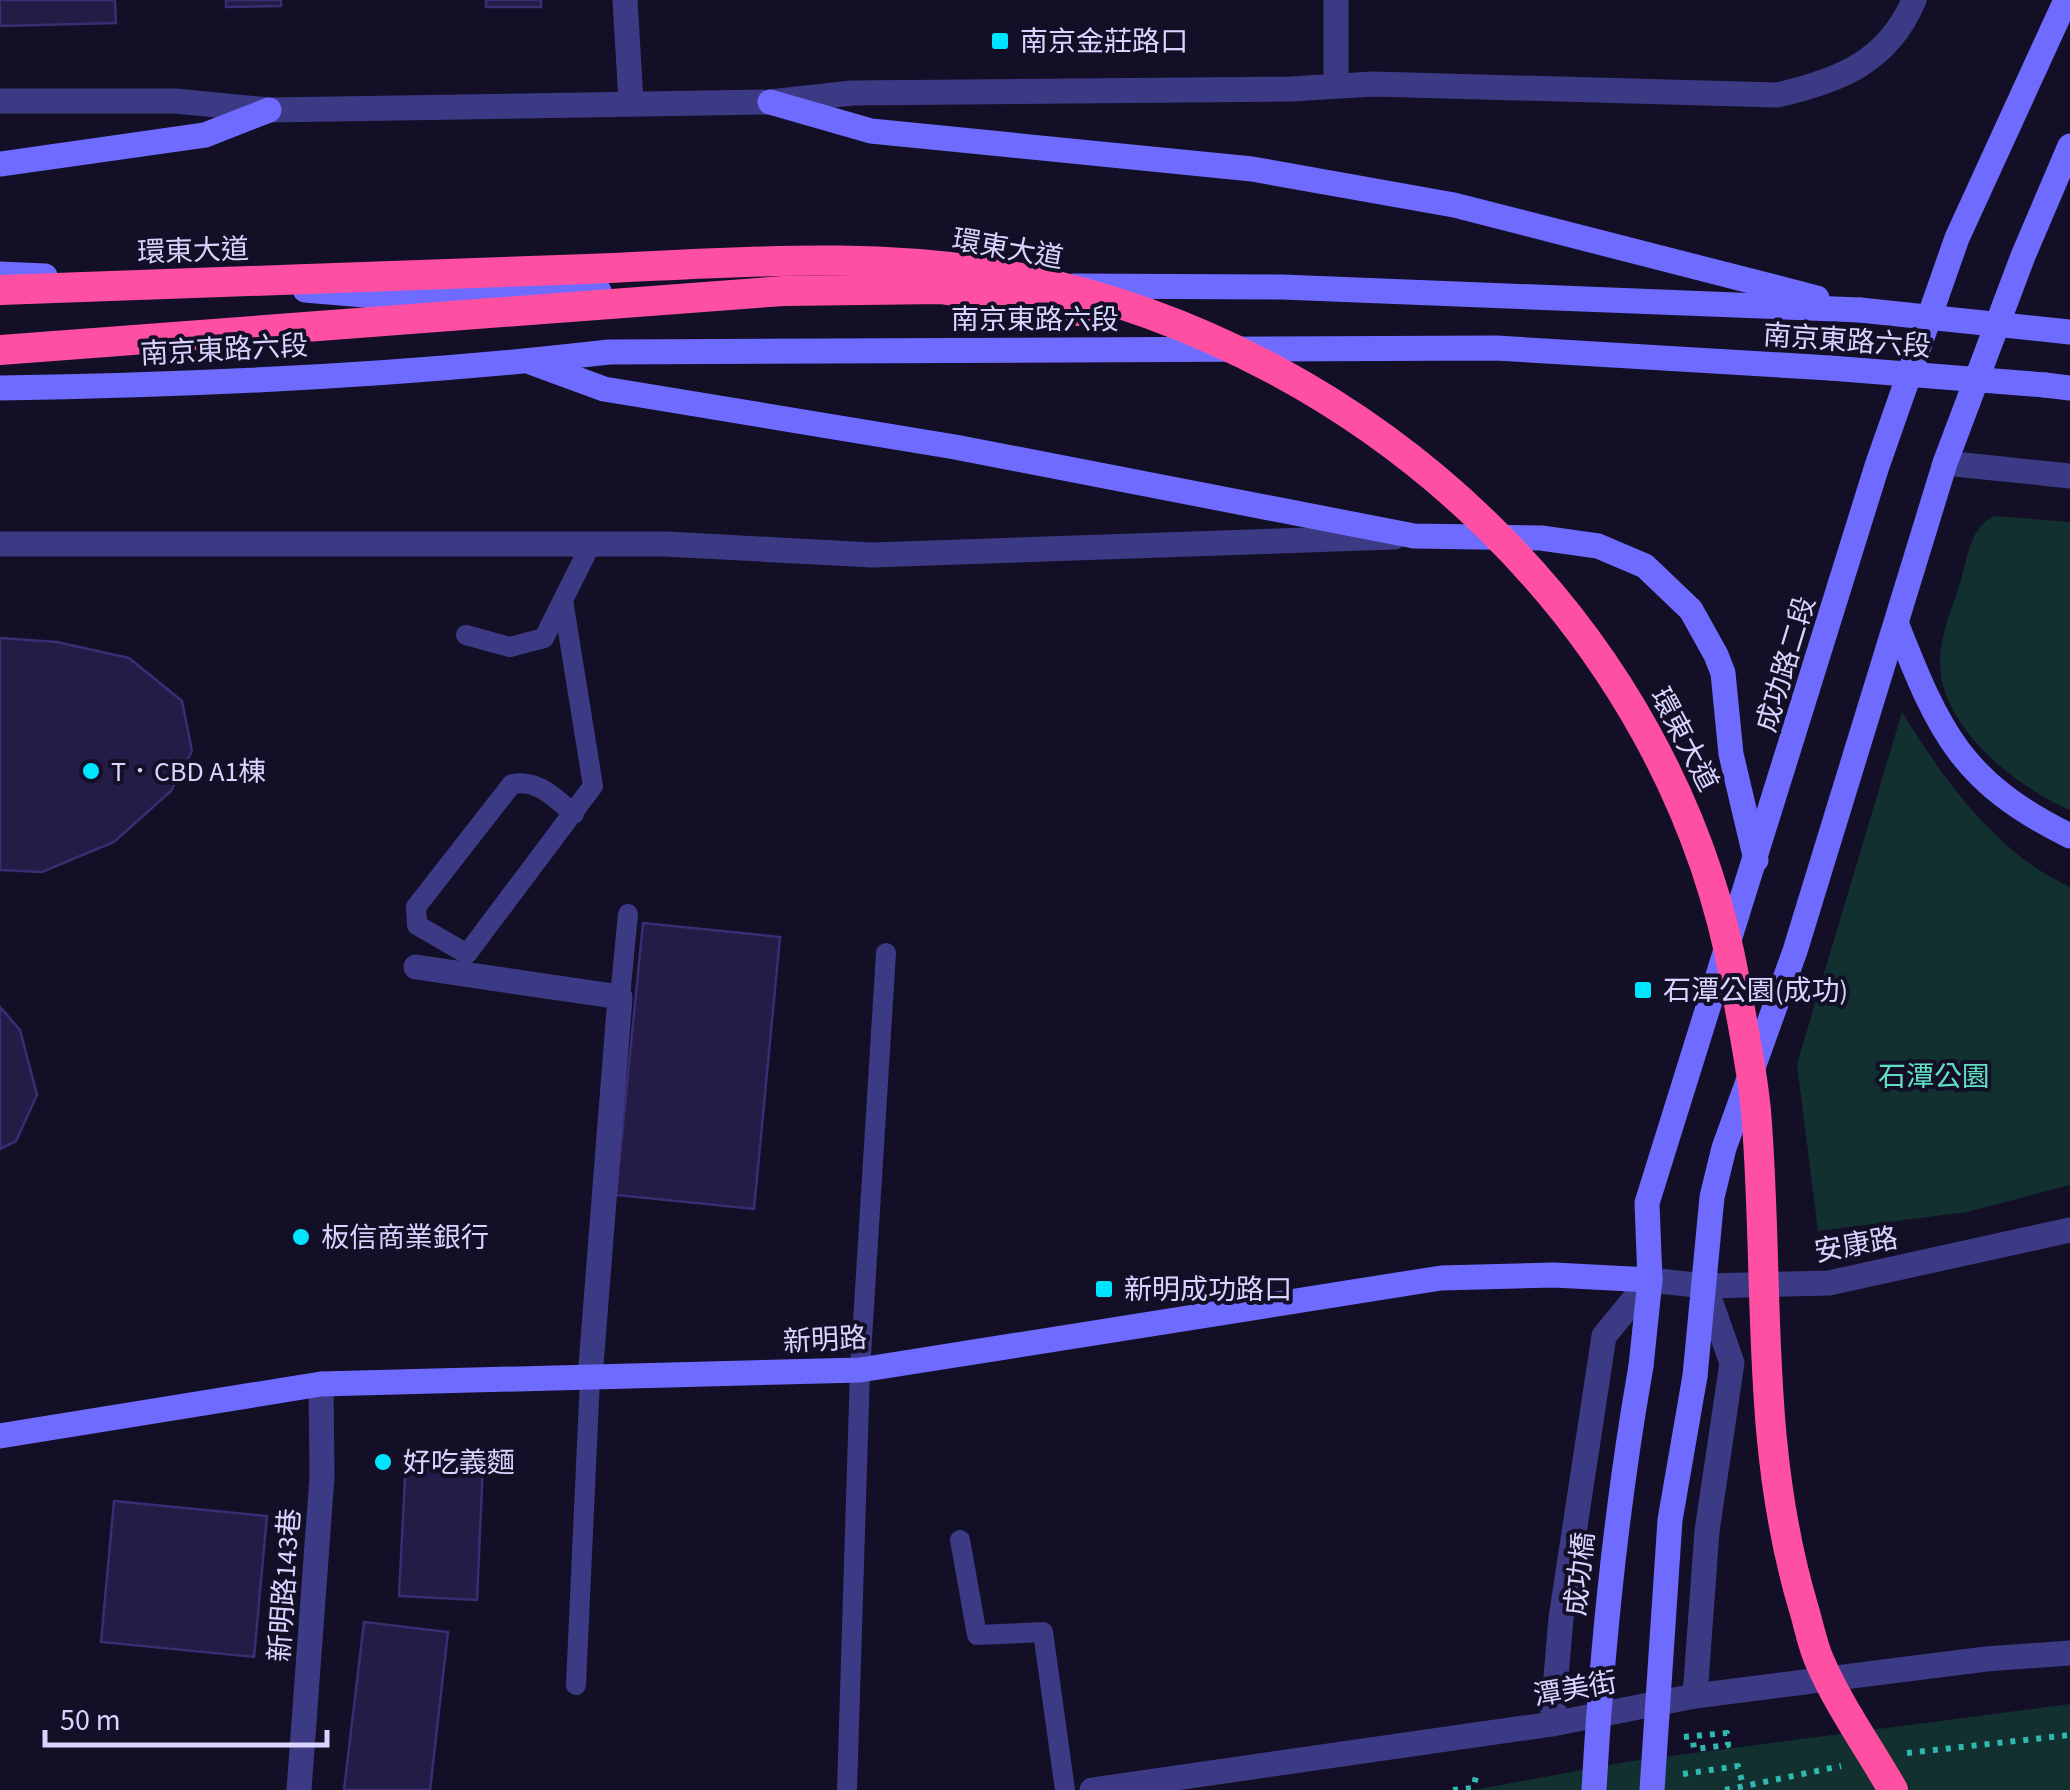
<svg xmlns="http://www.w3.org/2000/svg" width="2070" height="1790" viewBox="0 0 2070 1790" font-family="'Source Sans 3','Noto Sans TC',sans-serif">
  <rect width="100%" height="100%" fill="#130f26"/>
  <!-- green -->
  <g fill="#12302f">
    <path d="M1995,516L2070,522V810C2017,788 1939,726 1940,662C1940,635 1953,606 1961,580C1968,557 1970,526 1995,516Z"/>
    <path d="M1902,712C1943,779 1997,854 2070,887V1185L1967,1212L1818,1231L1797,1064Z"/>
    <polygon points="2070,1704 2070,1790 1474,1790 1625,1762"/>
  </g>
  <!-- building -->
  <g fill="#241b47" stroke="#3b2d73" stroke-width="2.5">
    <polygon points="0,0 115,0 116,23 0,26"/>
    <polygon points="226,0 281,0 281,6 226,7"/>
    <rect x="486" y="0" width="55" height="7"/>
    <polygon points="0,638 57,642 129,658 182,701 192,751 171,791 114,842 42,872 0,870"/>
    <polygon points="643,923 780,937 754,1209 616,1195"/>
    <polygon points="0,1007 20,1030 37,1095 16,1141 0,1149"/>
    <polygon points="406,1458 483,1463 477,1600 399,1596"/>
    <polygon points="114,1501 267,1516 254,1657 101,1642"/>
    <polygon points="364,1622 448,1632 430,1790 344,1790"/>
  </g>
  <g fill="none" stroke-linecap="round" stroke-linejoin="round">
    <!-- path -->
    <g stroke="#2fb8b0" stroke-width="6" stroke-dasharray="5 8" stroke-linecap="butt">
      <polyline points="1684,1737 1727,1733 1728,1745 1694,1749 1693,1741"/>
      <polyline points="1907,1753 2070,1735"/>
      <polyline points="1683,1774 1738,1766 1743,1785"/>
      <polyline points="1453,1790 1473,1788 1477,1773"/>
      <polyline points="1725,1790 1841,1766"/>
    </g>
    <!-- lane -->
    <g stroke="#3d3a85" stroke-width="20">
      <path d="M563,600L593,786L467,954L417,925L416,907L512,784C538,779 555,798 574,814"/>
      <polyline points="466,635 510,647 544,638 591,544"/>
      <polyline points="620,997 628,914"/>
      <polyline points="960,1540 977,1635 1043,1632 1065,1790"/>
      <polyline points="576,1685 590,1378"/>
      <polyline points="847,1790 860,1370 886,953"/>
    </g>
    <!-- street -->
    <g stroke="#3d3a85" stroke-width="25">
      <polyline points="625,0 631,101"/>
      <polyline points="1336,0 1336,85"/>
      <path d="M0,101H175L269,110L770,102L852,93L1291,89L1373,84L1777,95C1839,81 1888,62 1914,0"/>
      <polyline points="1945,463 2070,476"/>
      <polyline points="0,544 666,544 872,555 1394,537"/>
      <polyline points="416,967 620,997 590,1378"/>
      <polyline points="1695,1696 1707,1531 1732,1363 1705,1286"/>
      <polyline points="1552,1724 1561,1618 1604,1336 1650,1280 1705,1286 1829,1283 2070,1230"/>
      <polyline points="299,1790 322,1477 321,1384"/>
      <polyline points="1092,1790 1552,1724 1695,1696 1986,1659 2070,1653"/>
    </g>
    <!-- secondary -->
    <g stroke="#6f6bff" stroke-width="25">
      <polyline points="770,102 871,131 1252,169 1454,205 1817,298"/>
      <polyline points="0,164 205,135 269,110"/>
      <polyline points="0,274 45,276"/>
      <polyline points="1074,286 1282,287 1860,310"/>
      <polyline points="305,290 388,297 599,291"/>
      <polyline points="533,363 604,389 955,447 1414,536 1541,538 1598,546 1645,566 1691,610 1716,655 1723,673 1731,754 1756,860"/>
      <polyline points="2045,385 2070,388"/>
      <path d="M0,388C202,385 408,375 609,352L1496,348L1830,368"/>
      <path d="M1897,625C1939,732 1962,783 2070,836"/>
      <polyline points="1641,1366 1650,1280 1647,1203 1877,466 1957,238 2066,0"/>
      <polyline points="1695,1376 1712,1197 1724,1148 1795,951 1945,463 2023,256 2070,146"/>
      <polyline points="0,1436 321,1384 860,1370 1441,1278 1554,1275 1650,1280"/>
    </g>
    <!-- secondary-bridge -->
    <g stroke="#6f6bff" stroke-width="25">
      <polyline points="1860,310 2070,332"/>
      <polyline points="1830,368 2045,385"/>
      <path d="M1594,1790C1602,1647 1616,1508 1641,1366"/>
      <polyline points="1652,1790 1670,1520 1695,1376"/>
    </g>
    <!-- highway-bridge -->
    <g stroke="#ff4fa3" stroke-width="30">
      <path d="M0,290C196,283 391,276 587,269C733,263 881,249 1026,279C1373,351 1671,629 1735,981C1742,1023 1752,1068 1756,1111C1770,1280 1754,1440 1803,1606C1809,1625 1812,1645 1820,1662C1839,1706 1869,1748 1893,1790"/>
      <polyline points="0,350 783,291 941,289 1078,311"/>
    </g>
  </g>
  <!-- markers -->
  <g fill="#00e5ff" stroke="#130f26" stroke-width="4">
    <rect x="990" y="31" width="20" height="20" rx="5"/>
    <circle cx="91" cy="771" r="10"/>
    <rect x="1633" y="980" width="20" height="20" rx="5"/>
    <circle cx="301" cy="1237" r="10"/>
    <rect x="1094" y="1279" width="20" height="20" rx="5"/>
    <circle cx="383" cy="1462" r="10"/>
  </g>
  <g text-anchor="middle" stroke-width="8" stroke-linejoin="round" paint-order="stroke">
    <!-- poi labels -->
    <g font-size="28" fill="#d9d4ff" stroke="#130f26" text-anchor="start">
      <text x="1020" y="51">南京金莊路口</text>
      <text x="111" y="781">T．CBD A1棟</text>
      <text x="1663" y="1000">石潭公園(成功)</text>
      <text x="321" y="1247">板信商業銀行</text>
      <text x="1124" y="1299">新明成功路口</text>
      <text x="403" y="1472">好吃義麵</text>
    </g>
    <!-- street labels -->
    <g font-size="28" fill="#d9d4ff" stroke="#130f26">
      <text transform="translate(1008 248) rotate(10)" y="10">環東大道</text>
      <text transform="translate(193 250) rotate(-2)" y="10">環東大道</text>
      <text x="1035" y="329">南京東路六段</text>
      <text transform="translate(1847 340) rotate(4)" y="10">南京東路六段</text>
      <text transform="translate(224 349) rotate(-3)" y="10">南京東路六段</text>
      <text transform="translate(1785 664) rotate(-73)" y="10">成功路二段</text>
      <text transform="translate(1685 739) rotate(62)" y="10">環東大道</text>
      <text transform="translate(1856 1244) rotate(-10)" y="10">安康路</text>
      <text transform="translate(825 1339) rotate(-3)" y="10">新明路</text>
      <text transform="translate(1579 1574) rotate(-84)" y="10">成功橋</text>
      <text transform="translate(284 1585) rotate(-86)" y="10">新明路143巷</text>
      <text transform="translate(1575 1688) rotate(-10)" y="10">潭美街</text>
    </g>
    <!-- park labels -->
    <g font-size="28" fill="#5fe0c0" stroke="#130f26">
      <text x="1934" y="1086">石潭公園</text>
    </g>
  </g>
  <!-- scale -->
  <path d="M45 1730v15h282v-15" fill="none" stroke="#d9d4ff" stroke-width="5"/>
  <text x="60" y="1730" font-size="30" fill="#d9d4ff" stroke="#130f26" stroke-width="8" paint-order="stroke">50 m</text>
</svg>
